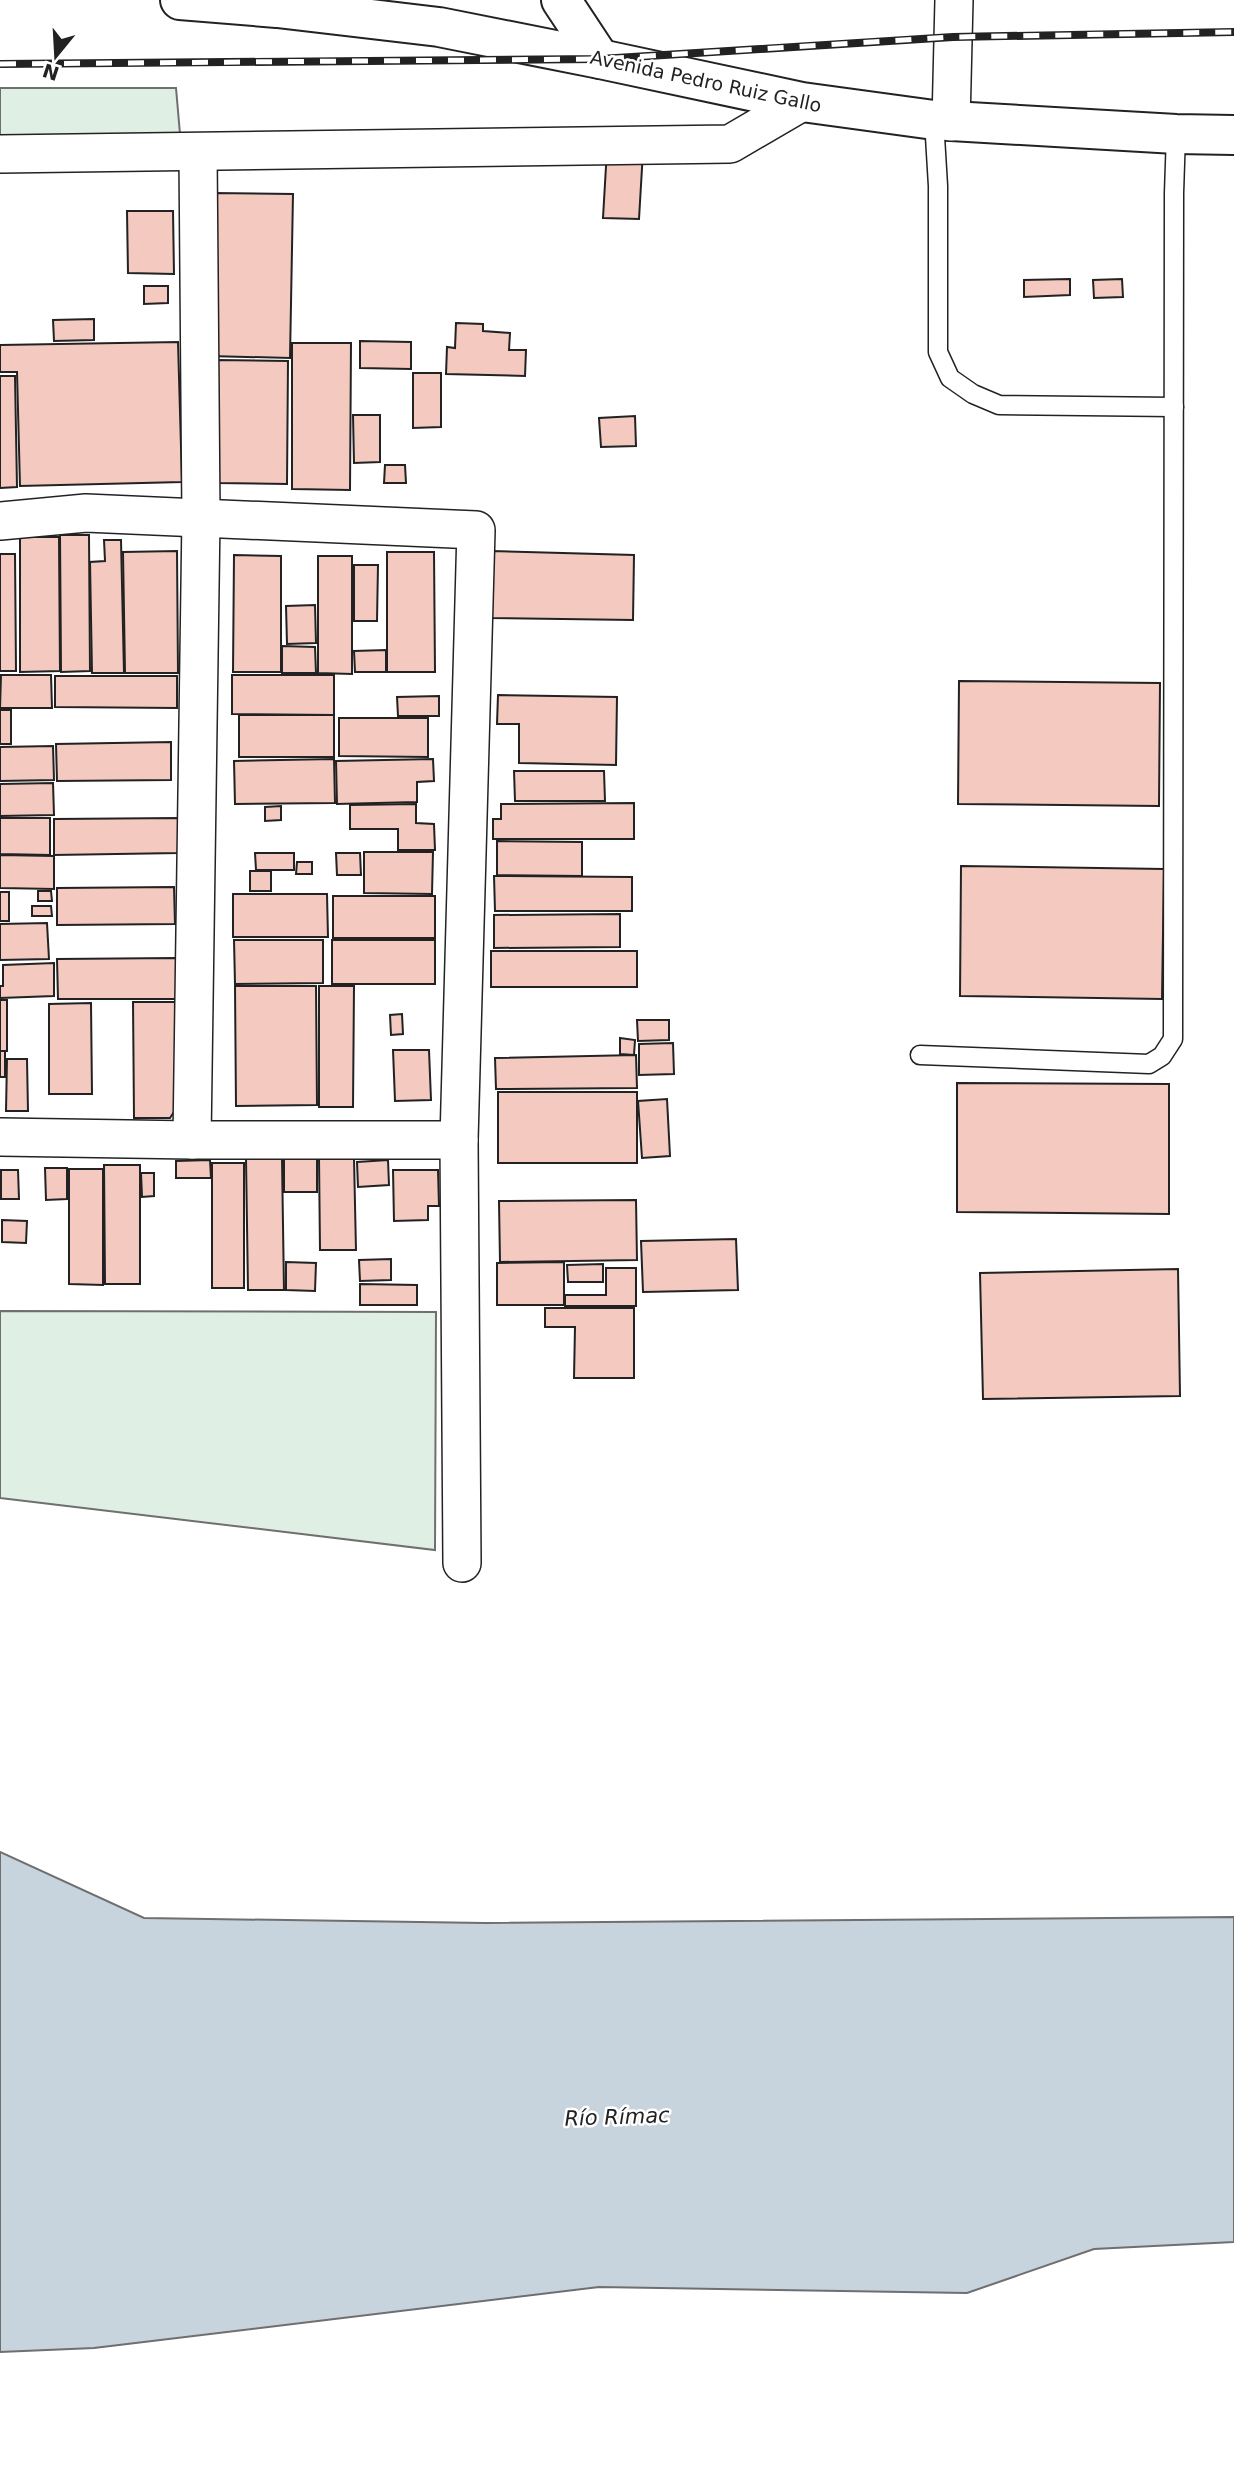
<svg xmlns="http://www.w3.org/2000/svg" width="1234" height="2478" viewBox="0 0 1234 2478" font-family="'DejaVu Sans',sans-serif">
  <rect width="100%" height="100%" fill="#fff"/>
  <!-- green -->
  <g fill="#e0efe3" stroke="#6f6f6f" stroke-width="2">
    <polygon points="0,88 176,88 180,134 0,137"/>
    <polygon points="0,1311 436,1312 435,1550 0,1498"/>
  </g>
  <!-- water -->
  <polygon fill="#c7d3dd" stroke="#6f6f6f" stroke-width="2" points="0,1852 144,1918 485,1923 1234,1917 1234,2242 1094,2249 967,2293 599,2287 94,2348 0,2352"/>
  <!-- building -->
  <g fill="#f3c9c0" stroke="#222" stroke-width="2">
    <polygon points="607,149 643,151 639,219 603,218"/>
    <polygon points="212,193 293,194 290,358 209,356"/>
    <polygon points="127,211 173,211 174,274 128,273"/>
    <polygon points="1070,279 1070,295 1024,297 1024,280"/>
    <polygon points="1122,279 1123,297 1094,298 1093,280"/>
    <polygon points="144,286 168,286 168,303 144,304"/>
    <polygon points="94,319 94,340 54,341 53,320"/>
    <polygon points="456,323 483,324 483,331 510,333 509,350 526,350 525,376 446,374 447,347 455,348"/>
    <polygon points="360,341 411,342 411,369 360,368"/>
    <polygon points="178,342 182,482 20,486 17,372 0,372 0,345"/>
    <polygon points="292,343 351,343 350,490 292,489"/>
    <polygon points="216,360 288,361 287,484 215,483"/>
    <polygon points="413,373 441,373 441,427 413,428"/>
    <polygon points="0,376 15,376 17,487 0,488"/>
    <polygon points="353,415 380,415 380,462 354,463"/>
    <polygon points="635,416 636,446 601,447 599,418"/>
    <polygon points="385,465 405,465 406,483 384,483"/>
    <polygon points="60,535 89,535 90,671 61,672"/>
    <polygon points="20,537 59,537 60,671 20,672"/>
    <polygon points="104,540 121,540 124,673 92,673 90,562 105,561"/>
    <polygon points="177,551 178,673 125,673 123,552"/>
    <polygon points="491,551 634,555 633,620 490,618"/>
    <polygon points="387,552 434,552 435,672 387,672"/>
    <polygon points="0,554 15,554 16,671 0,671"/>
    <polygon points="234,555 281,556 281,672 233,672"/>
    <polygon points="318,556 352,556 352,674 318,673"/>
    <polygon points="354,565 378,565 377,621 354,621"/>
    <polygon points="315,605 316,643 287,644 286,606"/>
    <polygon points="282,646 315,647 316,673 282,673"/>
    <polygon points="386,650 386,672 355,672 354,651"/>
    <polygon points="1,675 51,675 52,708 0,708"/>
    <polygon points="232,675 334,675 334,715 232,714"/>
    <polygon points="55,676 177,676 177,708 55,707"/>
    <polygon points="959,681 1160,683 1159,806 958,804"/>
    <polygon points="498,695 617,697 616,765 519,763 519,724 497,724"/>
    <polygon points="439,696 439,716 398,716 397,697"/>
    <rect x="0" y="710" width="11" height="34"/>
    <rect x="239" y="715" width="95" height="42"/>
    <polygon points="339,718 428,718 428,757 339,756"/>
    <polygon points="171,742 171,780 57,781 56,744"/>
    <polygon points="53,746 54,780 0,781 0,747"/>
    <polygon points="334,759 335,803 235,804 234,761"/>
    <polygon points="433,759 434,781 417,782 417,802 337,804 336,761"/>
    <polygon points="514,771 604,771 605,801 515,801"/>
    <polygon points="53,783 54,815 0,816 0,784"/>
    <polygon points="634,803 634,839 493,839 493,819 501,819 501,804"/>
    <polygon points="416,804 416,823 434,824 435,850 398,850 398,829 350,829 350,805"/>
    <polygon points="281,806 281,820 265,821 265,807"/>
    <polygon points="0,818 50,818 50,855 0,854"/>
    <polygon points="179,818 179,853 54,855 54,819"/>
    <polygon points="497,841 582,842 582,876 497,875"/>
    <polygon points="364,852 433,852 432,894 364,893"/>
    <polygon points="255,853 294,853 294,870 256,870"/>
    <polygon points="336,853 360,853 361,875 337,875"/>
    <polygon points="0,855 54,856 54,889 0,888"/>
    <polygon points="297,862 312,862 312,874 296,874"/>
    <polygon points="961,866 1164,869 1162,999 960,996"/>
    <rect x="250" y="871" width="21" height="20"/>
    <polygon points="494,876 632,877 632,911 495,911"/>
    <polygon points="174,887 175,924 57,925 57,888"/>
    <polygon points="38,891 51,891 52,901 38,901"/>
    <rect x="0" y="892" width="9" height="29"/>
    <polygon points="233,894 327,894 328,937 233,937"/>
    <rect x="333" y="896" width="102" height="42"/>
    <polygon points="32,906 51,906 52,916 32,916"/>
    <polygon points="620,914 620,947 494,948 494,915"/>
    <polygon points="47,923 49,959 0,960 0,924"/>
    <polygon points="234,940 323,940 323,983 235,984"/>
    <rect x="332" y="940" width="103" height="44"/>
    <rect x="491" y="951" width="146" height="36"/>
    <polygon points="176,958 176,999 58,999 57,959"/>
    <polygon points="54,963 54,996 0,998 0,986 3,986 3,965"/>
    <polygon points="235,986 316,986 317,1105 236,1106"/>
    <polygon points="319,986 354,986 353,1107 319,1107"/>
    <rect x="0" y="1000" width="7" height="51"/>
    <polygon points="133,1002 178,1002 179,1104 170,1118 134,1118"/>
    <polygon points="91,1003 92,1094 49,1094 49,1004"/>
    <polygon points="402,1014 403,1034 391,1035 390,1015"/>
    <polygon points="637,1020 669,1020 669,1040 638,1041"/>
    <polygon points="620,1038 635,1040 634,1055 620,1054"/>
    <polygon points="673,1043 674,1074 639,1075 639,1044"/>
    <polygon points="393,1050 429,1050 431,1100 395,1101"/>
    <rect x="0" y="1051" width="5" height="26"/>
    <polygon points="636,1055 637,1088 496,1089 495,1058"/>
    <polygon points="7,1059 27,1059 28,1111 6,1111"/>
    <polygon points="957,1083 1169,1084 1169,1214 957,1212"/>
    <rect x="498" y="1092" width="139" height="71"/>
    <polygon points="667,1099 670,1156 642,1158 638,1101"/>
    <polygon points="317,1158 317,1192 284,1192 284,1159"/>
    <polygon points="319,1158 354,1158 356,1250 320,1250"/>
    <polygon points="246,1159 282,1159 284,1290 248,1290"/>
    <polygon points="210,1160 211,1178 176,1178 176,1161"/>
    <polygon points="388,1160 389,1185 358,1187 357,1162"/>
    <rect x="212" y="1163" width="32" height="125"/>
    <polygon points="104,1165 140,1165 140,1284 105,1284"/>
    <polygon points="45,1168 67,1168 67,1199 46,1200"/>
    <polygon points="69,1169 103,1169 103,1285 69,1284"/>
    <polygon points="1,1170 18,1170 19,1199 1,1199"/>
    <polygon points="393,1170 438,1170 439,1206 428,1206 428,1220 394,1221"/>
    <polygon points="141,1173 154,1173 154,1196 142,1197"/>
    <polygon points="636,1200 637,1260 500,1262 499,1201"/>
    <polygon points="2,1220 27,1221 26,1243 2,1242"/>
    <polygon points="736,1239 738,1290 643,1292 641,1241"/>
    <polygon points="391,1259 391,1280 360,1281 359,1260"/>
    <polygon points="286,1262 316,1263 315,1291 286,1290"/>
    <polygon points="564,1262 564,1305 497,1305 497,1263"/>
    <polygon points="603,1264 603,1282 568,1282 567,1265"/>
    <polygon points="606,1268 636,1268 636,1306 565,1306 565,1295 606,1295"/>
    <polygon points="1178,1269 1180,1396 983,1399 980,1273"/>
    <polygon points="360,1284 417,1285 417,1305 360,1305"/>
    <polygon points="545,1308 634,1308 634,1378 574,1378 575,1327 545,1327"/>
  </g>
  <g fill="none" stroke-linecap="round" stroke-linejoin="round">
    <defs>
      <g id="lane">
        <polyline points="934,120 938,186 938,352 950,378 973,394 999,405 1174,407"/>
        <polyline points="920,1055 1149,1064 1162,1056 1173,1039 1174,193 1176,134"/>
      </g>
      <g id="street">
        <polyline points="951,122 954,0"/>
        <polyline points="0,154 730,144 802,102"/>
        <polyline points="0,521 86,513 476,530 459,1140 462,1563"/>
        <polyline points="0,1137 192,1140 459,1140"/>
        <polyline points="192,1140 201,517 198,153"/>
      </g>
      <polyline id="secondary" points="561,0 600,59"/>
      <polyline id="highway" points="180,0 277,8 439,27 600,59 802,102 934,120 1176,134 1234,135"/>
    </defs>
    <!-- lane casing -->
    <use href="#lane" stroke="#222" stroke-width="21"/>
    <!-- street casing -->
    <use href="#street" stroke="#222" stroke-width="40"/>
    <!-- secondary casing -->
    <use href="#secondary" stroke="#222" stroke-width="42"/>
    <!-- highway casing -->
    <use href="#highway" stroke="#222" stroke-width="42"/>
    <!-- lane -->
    <use href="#lane" stroke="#fff" stroke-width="18"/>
    <!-- street -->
    <use href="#street" stroke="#fff" stroke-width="37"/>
    <!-- secondary -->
    <use href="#secondary" stroke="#fff" stroke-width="38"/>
    <!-- highway -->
    <use href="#highway" stroke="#fff" stroke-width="38"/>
    <defs>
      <polyline id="rail" points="0,64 600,59 953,37 1234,32"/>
    </defs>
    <!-- rail casing -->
    <use href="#rail" stroke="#222" stroke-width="8"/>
    <!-- rail -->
    <use href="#rail" stroke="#fff" stroke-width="5" stroke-dasharray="16" stroke-linecap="butt"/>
  </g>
  <g text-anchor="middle" stroke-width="5" stroke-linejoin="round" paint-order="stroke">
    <!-- street labels -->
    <g font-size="19" fill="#222" stroke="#fff">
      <text transform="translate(706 81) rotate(12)" y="7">Avenida Pedro Ruiz Gallo</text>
    </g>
    <!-- water labels -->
    <g font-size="21" font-style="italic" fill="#222" stroke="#fff">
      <text transform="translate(617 2117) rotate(-2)" y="7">Río Rímac</text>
    </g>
  </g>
  <!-- north arrow -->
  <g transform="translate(56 56) rotate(198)" stroke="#ffffff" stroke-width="5" paint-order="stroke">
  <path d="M0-5L12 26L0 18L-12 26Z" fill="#222222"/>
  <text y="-10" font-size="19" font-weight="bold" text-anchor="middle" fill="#222222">N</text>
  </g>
</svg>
